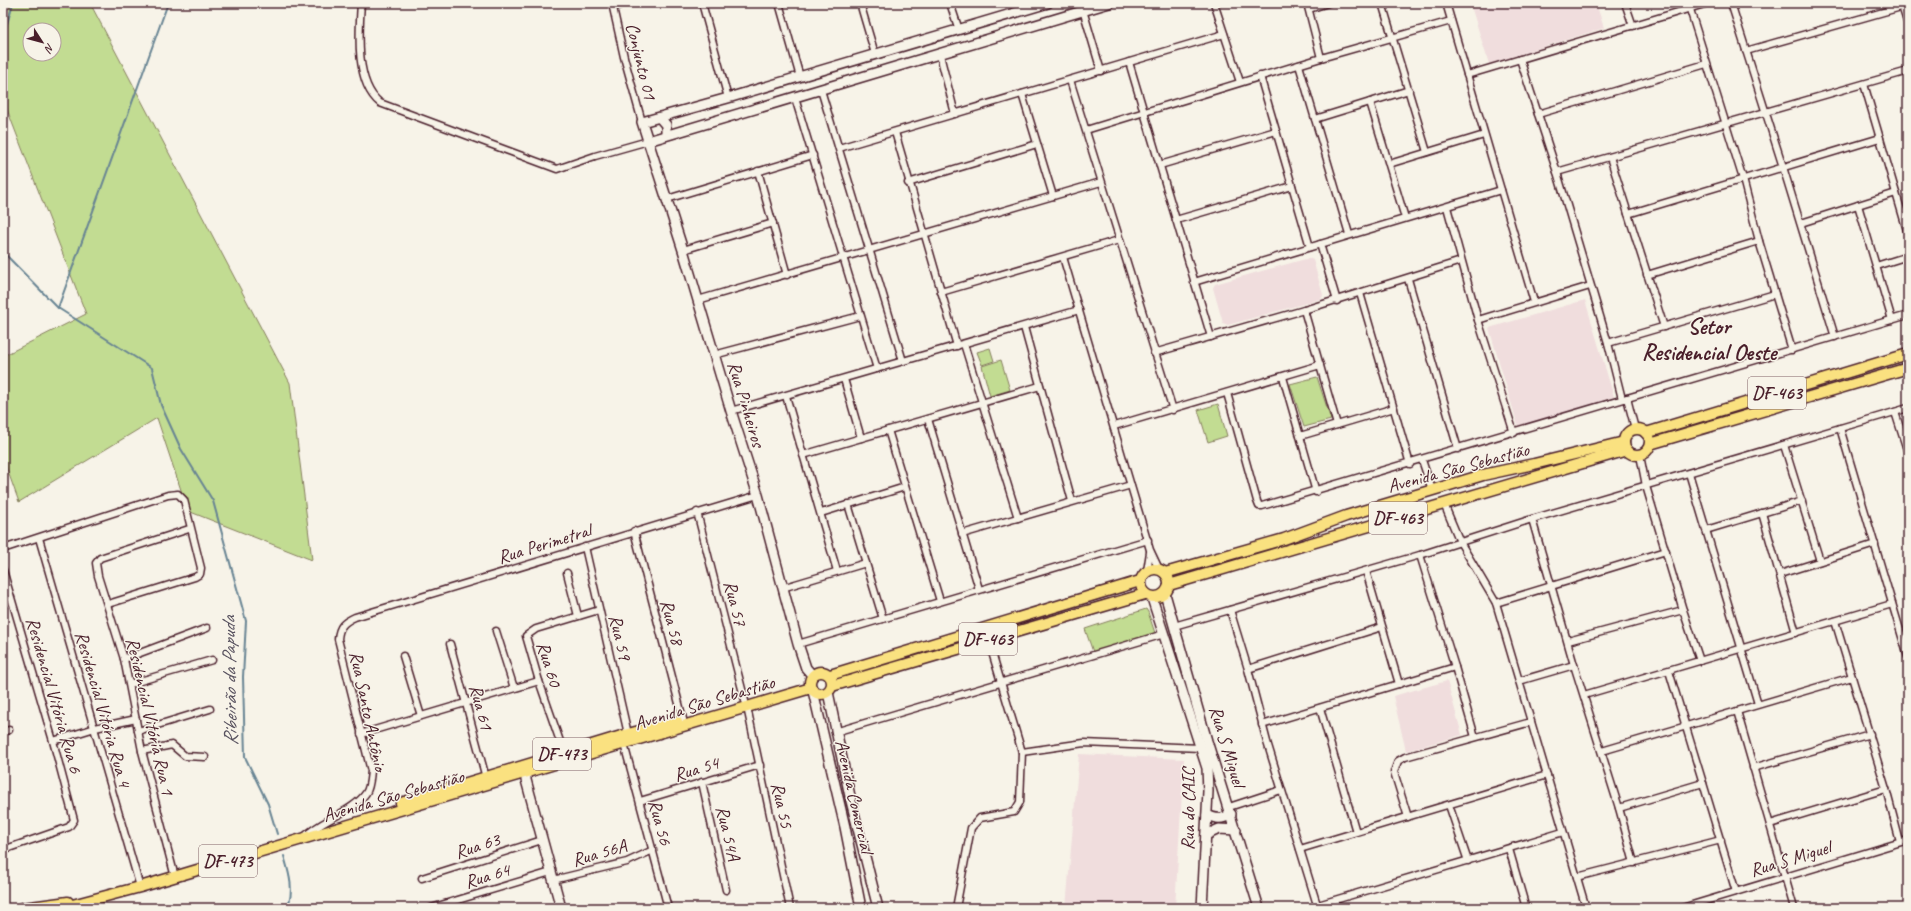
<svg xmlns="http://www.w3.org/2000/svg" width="1911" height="911" viewBox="0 0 1911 911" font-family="Caveat,sans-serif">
  <rect width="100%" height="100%" fill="#f7f3e8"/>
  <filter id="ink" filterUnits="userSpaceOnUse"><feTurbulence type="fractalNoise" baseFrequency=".025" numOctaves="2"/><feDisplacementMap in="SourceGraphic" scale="8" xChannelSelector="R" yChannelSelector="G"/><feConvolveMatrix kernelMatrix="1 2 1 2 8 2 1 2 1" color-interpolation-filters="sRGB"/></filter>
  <g filter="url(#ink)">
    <!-- built -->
    <g fill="#f0dddd">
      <polygon points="1470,3 1596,3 1604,28 1489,64"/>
      <polygon points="1309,258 1313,260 1323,295 1321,299 1228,325 1223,323 1213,288 1215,284"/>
      <polygon points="1585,300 1614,397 1518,426 1489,328"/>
      <polygon points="1447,681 1462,735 1406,751 1393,696"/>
      <polygon points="1079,754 1184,759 1175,908 1066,908"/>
    </g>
    <!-- green -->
    <g fill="#c2dc92" stroke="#867e5e" fill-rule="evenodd">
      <path d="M3,3H90L290,383L312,560L188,511L157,418L19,502L3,458V356L86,314L3,99ZM30,30H54V54H30Z"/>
      <polygon points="990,348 994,361 982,365 977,352"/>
      <polygon points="1001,360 1010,390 990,396 982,366"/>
      <polygon points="1317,377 1331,420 1304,427 1290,384"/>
      <polygon points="1218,404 1227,436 1208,442 1198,410"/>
      <polygon points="1146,609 1148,612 1155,633 1093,652 1085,629"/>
    </g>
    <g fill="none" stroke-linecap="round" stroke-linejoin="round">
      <!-- stream -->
      <g stroke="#678493" stroke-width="2">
        <polyline points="3,38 13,3"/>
        <polyline points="3,252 58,308 152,368 161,405 181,449 213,501 246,621 243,677 245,757 268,804 277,834"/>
        <polyline points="58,308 168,3"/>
        <path d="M284,856C289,873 295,892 287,908"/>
      </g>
      <defs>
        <g id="street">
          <path d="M361,3C359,32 355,83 380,103L557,169L595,156L648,141"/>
          <polyline points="612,3 624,57 642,122"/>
          <polyline points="702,3 728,98"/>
          <polyline points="779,3 800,77"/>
          <polyline points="860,3 875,54"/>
          <polyline points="950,3 959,30"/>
          <polyline points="1214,3 1240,82"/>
          <polyline points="1307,3 1321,58"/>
          <polyline points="1382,3 1427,152"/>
          <polyline points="1446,3 1534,302"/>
          <polyline points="1625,3 1633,26"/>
          <polyline points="1688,3 1743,179 1759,241 1792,350"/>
          <polyline points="1731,3 1783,167 1835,337"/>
          <polyline points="1901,3 1908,25"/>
          <polyline points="613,8 624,3"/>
          <polyline points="1309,9 1328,3"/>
          <polyline points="1083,10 1101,71"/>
          <polyline points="1746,51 1908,5"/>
          <polyline points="940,55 955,114"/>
          <polyline points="1520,59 1557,172 1608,343 1622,399"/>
          <polyline points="1129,62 1211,337"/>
          <polyline points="1299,65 1349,234"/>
          <polyline points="1467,75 1708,3"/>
          <polyline points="1260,76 1310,247"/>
          <polyline points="1070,80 1173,410"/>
          <polyline points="1864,84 1908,234"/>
          <polyline points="821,90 903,361"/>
          <polyline points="1022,94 1053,196"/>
          <polyline points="795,98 877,369"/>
          <polyline points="1370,102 1405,218"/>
          <polyline points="1538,114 1706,64"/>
          <polyline points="1315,119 1409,90"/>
          <polyline points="1086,130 1321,58 1451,21"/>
          <polyline points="895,132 957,346"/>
          <polyline points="839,148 1224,34"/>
          <polyline points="1610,157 1664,327"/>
          <polyline points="1389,164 1484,135"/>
          <polyline points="1160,165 1276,131"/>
          <polyline points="758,171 787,275"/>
          <polyline points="1557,172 1908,71"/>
          <polyline points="908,183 1037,144"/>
          <polyline points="667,199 813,155"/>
          <polyline points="1858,205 1892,320"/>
          <polyline points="1447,207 1478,320 1514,433"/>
          <polyline points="1628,214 1880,138"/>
          <polyline points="1176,220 1292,186"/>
          <polyline points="1801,223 1896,193"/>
          <polyline points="1320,244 1337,301"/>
          <polyline points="683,250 773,223"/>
          <polyline points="1063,257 1150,550 1159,569"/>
          <polyline points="1876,266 1908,256"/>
          <polyline points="1647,275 1759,241"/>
          <polyline points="1408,279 1458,449"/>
          <polyline points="1194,282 1501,190"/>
          <polyline points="941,292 1119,240"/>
          <polyline points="1360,293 1410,464"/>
          <polyline points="698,300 1101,182"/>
          <polyline points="1304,310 1337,425"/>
          <polyline points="1478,320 1590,286"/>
          <polyline points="1024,327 1072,501"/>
          <polyline points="1608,343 1775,294"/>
          <polyline points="964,344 1018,518"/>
          <polyline points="1154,353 1304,310 1461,261"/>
          <polyline points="714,355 860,316"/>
          <polyline points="1283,377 1316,492"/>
          <polyline points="844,379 861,438"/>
          <polyline points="1227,393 1257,501 1259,506 1262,506 1908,315"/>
          <polyline points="786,396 837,571"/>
          <polyline points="1627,398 1635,429"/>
          <polyline points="731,411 1079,310"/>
          <polyline points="1895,412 1908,453"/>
          <polyline points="928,419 979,589"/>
          <polyline points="1114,426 1320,365"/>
          <polyline points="1840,428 1908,657"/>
          <polyline points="888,430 940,601"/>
          <polyline points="1300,436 1394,408"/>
          <polyline points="1784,445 1820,561"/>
          <polyline points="803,455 1040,386"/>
          <polyline points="1640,455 1646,486 1683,610 1700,661"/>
          <polyline points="1422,460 1432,490"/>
          <polyline points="1689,473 1758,704"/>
          <polyline points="848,504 883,619"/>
          <polyline points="1444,504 1460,542 1496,603 1586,908"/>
          <polyline points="697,512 745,701"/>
          <polyline points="821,513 905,487"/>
          <polyline points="1762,513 1796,633"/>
          <polyline points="1532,519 1574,665 1619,808 1634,863"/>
          <polyline points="1706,530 1802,501"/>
          <polyline points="634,531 683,719"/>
          <polyline points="962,534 1131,485"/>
          <polyline points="39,538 140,887"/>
          <polyline points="585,547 628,734"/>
          <polyline points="3,549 168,495 178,494 184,500 201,568 200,574 195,577 108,604"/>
          <polyline points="1420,555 1455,667 1475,737"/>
          <polyline points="3,570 53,741 74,820 69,827 3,850"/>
          <polyline points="1147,571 1150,552"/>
          <polyline points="1366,571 1399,684"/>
          <polyline points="567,573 578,616"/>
          <polyline points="1780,574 1875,544"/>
          <polyline points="782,588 866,563"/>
          <polyline points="1496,603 1666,551"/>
          <polyline points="1230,610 1248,669 1267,742 1318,908"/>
          <polyline points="1835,621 1886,789 1900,842"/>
          <polyline points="1174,626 1420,555 1532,519 1908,408"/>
          <polyline points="496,631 514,688"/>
          <polyline points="1568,641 1683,610"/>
          <polyline points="450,644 486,778"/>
          <polyline points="798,644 1148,540"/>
          <polyline points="403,656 421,716"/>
          <polyline points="124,659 207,628"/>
          <polyline points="1248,669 1382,627"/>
          <polyline points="1669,671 1736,892"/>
          <polyline points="1519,681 1574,665"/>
          <polyline points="130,684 212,660"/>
          <polyline points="1584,695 1892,604"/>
          <polyline points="747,707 790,908"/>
          <polyline points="1320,708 1356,832"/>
          <polyline points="1737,711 1794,908"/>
          <polyline points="1262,725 1455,667"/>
          <polyline points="138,731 210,709"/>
          <polyline points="3,732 9,730"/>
          <polyline points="835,732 1164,634"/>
          <polyline points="361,734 539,681"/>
          <polyline points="53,741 95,728 136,719"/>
          <polyline points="624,744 668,908"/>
          <polyline points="142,751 172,745 185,756 205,757"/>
          <polyline points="1602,751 1852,677"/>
          <polyline points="1022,752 1084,743 1200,748"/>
          <polyline points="564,753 539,681 526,636 536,629 599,610"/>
          <polyline points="1753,768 1870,734"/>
          <polyline points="702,782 726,890"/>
          <polyline points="640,801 760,765"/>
          <polyline points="1449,805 1468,861"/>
          <polyline points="1229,807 1281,790"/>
          <polyline points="1619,808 1703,783"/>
          <polyline points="1408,817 1394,772 1398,761 1405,757 1531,722"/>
          <polyline points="1770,824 1886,789"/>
          <path d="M304,837C321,820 353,812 366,793C370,787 370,779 371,771L338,639C339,626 344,622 355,617L758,495"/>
          <polyline points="1300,849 1547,775"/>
          <polyline points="1509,849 1526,908"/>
          <polyline points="175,877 142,751 124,659 98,576 96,563 100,558 189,529"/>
          <polyline points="1577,877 1721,840"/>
          <polyline points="422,878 542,840"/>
          <polyline points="553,880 627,862 653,850"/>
          <polyline points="1318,905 1563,832"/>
          <polyline points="431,908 551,872"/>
          <polyline points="956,908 971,828 980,818 1014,812 1020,802 1022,752 988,639"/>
          <polyline points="1682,908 1908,840"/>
        </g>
        <g id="secondary">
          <polyline points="660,118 666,125 666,135"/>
          <polyline points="648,141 1109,3"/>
          <polyline points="1165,594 1207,741 1259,908"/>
          <polyline points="1152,598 1207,768 1208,791 1202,908"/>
          <polyline points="813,676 806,668 798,644 758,495 731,411 683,250 642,122 728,98 1048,3"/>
          <polyline points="813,691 845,827 861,908"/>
          <polyline points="828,692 851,801 878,908"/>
          <polyline points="526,766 526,780 561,908"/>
          <path d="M1207,815C1216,819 1222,820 1231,814"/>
          <polyline points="1206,835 1219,829 1236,830"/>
        </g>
        <g id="primary">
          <circle cx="1637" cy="442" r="13"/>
          <polyline points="1646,433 1908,354"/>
          <polyline points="1650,444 1908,368"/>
          <circle cx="1155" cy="583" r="14"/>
          <polyline points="1165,573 1284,539 1346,516 1483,475 1534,464 1624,442"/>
          <polyline points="1169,585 1627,450"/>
          <circle cx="821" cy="683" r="11"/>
          <polyline points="830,675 1140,581"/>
          <polyline points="832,686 1145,594"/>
          <polyline points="401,803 628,734 677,721"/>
          <polyline points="23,908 68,902"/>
          <polyline points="61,908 140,887 811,688"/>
        </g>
      </defs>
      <!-- street casing -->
      <use href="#street" stroke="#4a1f2b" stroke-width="9"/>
      <!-- secondary casing -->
      <use href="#secondary" stroke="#4a1f2b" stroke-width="12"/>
      <!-- primary casing -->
      <use href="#primary" stroke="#4a1f2b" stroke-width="13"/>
      <!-- street -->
      <use href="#street" stroke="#f7f3e8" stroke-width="6"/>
      <!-- secondary -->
      <use href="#secondary" stroke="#f7f3e8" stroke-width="9"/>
      <!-- primary -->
      <use href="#primary" stroke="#fae180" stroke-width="10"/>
    </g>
  </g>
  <g text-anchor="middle" stroke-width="3" stroke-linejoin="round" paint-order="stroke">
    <!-- shield labels -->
    <g fill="#f7f3e8" stroke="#7e5f64" stroke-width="1">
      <rect x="1748" y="377" width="58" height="32" rx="3"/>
      <rect x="1369" y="502" width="58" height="32" rx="3"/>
      <rect x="959" y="623" width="58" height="32" rx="3"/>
      <rect x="533" y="738" width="58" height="32" rx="3"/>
      <rect x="199" y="845" width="58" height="32" rx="3"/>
    </g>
    <g font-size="18" font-weight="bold" fill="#4a1f2b">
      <text x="1777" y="399">DF-463</text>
      <text x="1398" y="524">DF-463</text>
      <text x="988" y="645">DF-463</text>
      <text x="562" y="760">DF-473</text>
      <text x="228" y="867">DF-473</text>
    </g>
    <!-- street labels -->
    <g font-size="19" fill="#4a1f2b" stroke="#f7f3e8">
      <text transform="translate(642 61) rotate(76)" y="7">Conjunto 01</text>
      <text transform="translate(747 404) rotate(73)" y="7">Rua Pinheiros</text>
      <text transform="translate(1458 467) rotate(-15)" y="7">Avenida São Sebastião</text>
      <text transform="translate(544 543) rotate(-17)" y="7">Rua Perimetral</text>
      <text transform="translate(736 603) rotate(76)" y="7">Rua 57</text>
      <text transform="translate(673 622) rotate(75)" y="7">Rua 58</text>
      <text transform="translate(621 637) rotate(77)" y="7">Rua 59</text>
      <text transform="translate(550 664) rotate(73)" y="7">Rua 60</text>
      <text transform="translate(55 695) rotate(74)" y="7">Residencial Vitória Rua 6</text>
      <text transform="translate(704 702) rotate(-17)" y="7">Avenida São Sebastião</text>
      <text transform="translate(482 707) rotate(75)" y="7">Rua 61</text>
      <text transform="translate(104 709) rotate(74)" y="7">Residencial Vitória Rua 4</text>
      <text transform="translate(369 711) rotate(78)" y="7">Rua Santo Antônio</text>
      <text transform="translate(151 716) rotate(77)" y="7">Residencial Vitória Rua 1</text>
      <text transform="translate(1228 746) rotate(73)" y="7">Rua S Miguel</text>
      <text transform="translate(696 768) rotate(-17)" y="7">Rua 54</text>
      <text transform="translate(393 795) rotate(-16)" y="7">Avenida São Sebastião</text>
      <text transform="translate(855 796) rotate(77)" y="7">Avenida Comercial</text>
      <text transform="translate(783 805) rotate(78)" y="7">Rua 55</text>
      <text transform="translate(1187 809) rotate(-90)" y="7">Rua do CAIC</text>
      <text transform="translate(661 822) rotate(75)" y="7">Rua 56</text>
      <text transform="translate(729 833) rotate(77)" y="7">Rua 54A</text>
      <text transform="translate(477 845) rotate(-18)" y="7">Rua 63</text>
      <text transform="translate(599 852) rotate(-16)" y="7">Rua 56A</text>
      <text transform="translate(1790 858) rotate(-17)" y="7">Rua S Miguel</text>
      <text transform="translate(487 875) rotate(-17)" y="7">Rua 64</text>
    </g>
    <!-- water labels -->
    <g font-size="20" font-style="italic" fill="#58525f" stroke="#f7f3e8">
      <text transform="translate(229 681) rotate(-91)" y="7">Ribeirão da Papuda</text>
    </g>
    <!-- district labels -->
    <g font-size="23" font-weight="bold" fill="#4a1f2b" stroke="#f7f3e8">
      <text x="1709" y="334">Setor<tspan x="1709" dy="26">Residencial Oeste</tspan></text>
    </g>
  </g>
  <!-- margin -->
  <rect width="1911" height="911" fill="none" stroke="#f7f3e8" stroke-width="16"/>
  <rect x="8" y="8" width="1895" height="895" fill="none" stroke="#4a1f2b" stroke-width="1.5" filter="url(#ink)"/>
  <!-- north arrow -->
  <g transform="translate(42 42) rotate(126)"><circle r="19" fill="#f7f3e8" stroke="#b29e9c"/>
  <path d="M0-3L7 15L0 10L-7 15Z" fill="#4a1f2b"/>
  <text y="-6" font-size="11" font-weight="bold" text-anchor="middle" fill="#4a1f2b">N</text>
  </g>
</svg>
